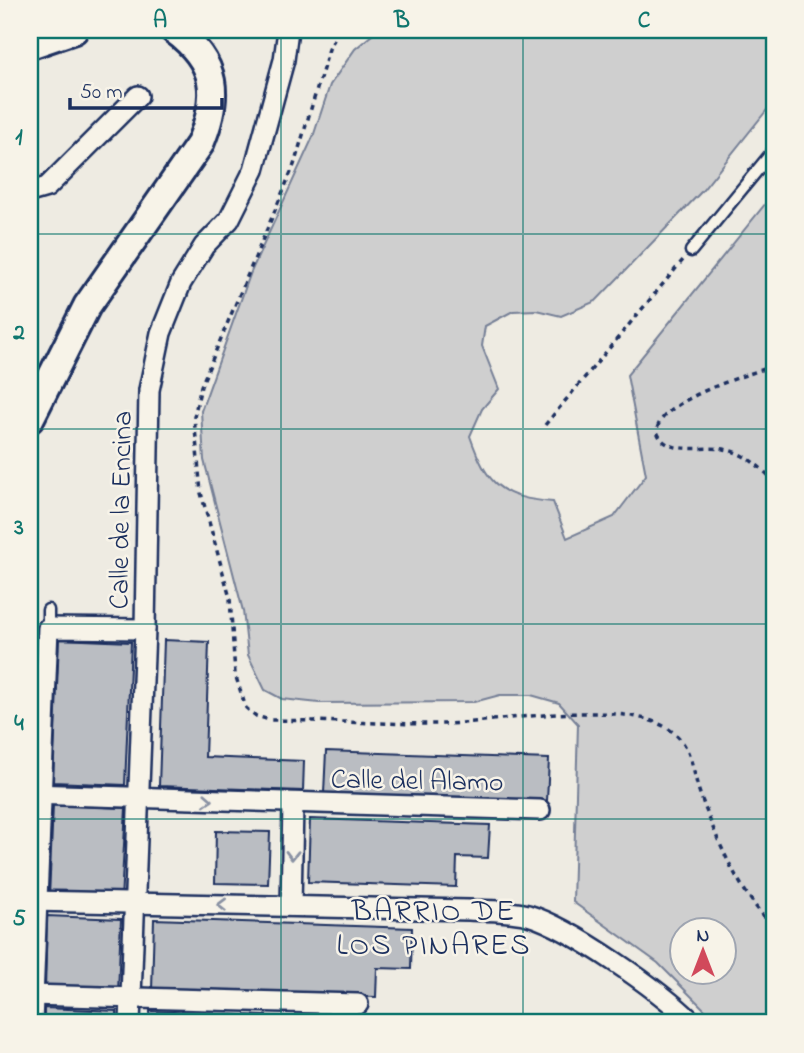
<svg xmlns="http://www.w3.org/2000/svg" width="804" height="1053" viewBox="0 0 804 1053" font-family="'Indie Flower',sans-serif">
  <rect width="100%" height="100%" fill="#eeebe2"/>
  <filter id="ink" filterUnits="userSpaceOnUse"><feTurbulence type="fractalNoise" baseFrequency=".0143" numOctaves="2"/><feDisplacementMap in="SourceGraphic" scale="14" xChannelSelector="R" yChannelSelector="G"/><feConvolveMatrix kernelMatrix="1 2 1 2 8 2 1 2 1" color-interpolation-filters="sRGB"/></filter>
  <g filter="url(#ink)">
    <!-- green -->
    <path fill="#cfcfcf" stroke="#757f96" stroke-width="2" fill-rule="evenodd" d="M378,30H774V101L702,191L596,301L561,316L536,310L513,311L485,326L482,346L499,389L482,409L470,436C487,485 501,498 553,502L567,538L614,517L646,475L627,375L774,193V1023H718L658,963L573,902L578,724L559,703L531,695H500L474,702L319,703L282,699L265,690L248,655L243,611L204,460L201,411L251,272L313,137L330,85L355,49ZM682,930H724V972H682Z"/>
    <!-- building -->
    <g fill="#babdc2" stroke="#1b2f5e" stroke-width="2">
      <polygon points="30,637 41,638 34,783 30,783"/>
      <polygon points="59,639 131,642 125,785 53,782"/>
      <polygon points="164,640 209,642 205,757 304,761 303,791 159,786"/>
      <polygon points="326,751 549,759 547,801 324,793"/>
      <polygon points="53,805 126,808 121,900 49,897"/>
      <polygon points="310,819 490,825 488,858 457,857 456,887 308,882"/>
      <polygon points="216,831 270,832 268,884 215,883"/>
      <polygon points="47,916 121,919 118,993 45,990"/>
      <polygon points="154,919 412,928 411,969 377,968 376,997 152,990"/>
      <polygon points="44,1008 117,1011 117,1023 44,1023"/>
      <polygon points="150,1011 336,1019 336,1023 150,1023"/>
    </g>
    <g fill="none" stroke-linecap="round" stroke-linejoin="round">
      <defs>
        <g id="lane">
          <polyline points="691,251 774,150"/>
          <polyline points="48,628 48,610"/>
        </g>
        <g id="street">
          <polyline points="30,192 47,187 138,96"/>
          <polyline points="30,794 540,810"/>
          <path d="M30,901L469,910C489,911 509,910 528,915C572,928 661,991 693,1023"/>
          <polyline points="291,906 293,804"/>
          <polyline points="30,995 358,1004"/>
          <polyline points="32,1023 48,628 145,629"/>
          <polyline points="130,1023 145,629 149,390 161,333 181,283 204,246 229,220 254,170 284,60 288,30"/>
        </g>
        <g id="secondary">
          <polyline points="30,45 74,30"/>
          <path d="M30,419L87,306L200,144C220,96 218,62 174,30"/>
        </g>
      </defs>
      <!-- lane casing -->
      <use href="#lane" stroke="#1b2f5e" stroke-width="15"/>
      <!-- street casing -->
      <use href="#street" stroke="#1b2f5e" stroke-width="24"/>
      <!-- secondary casing -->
      <use href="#secondary" stroke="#1b2f5e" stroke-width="32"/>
      <!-- path -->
      <g stroke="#1b2f5e" stroke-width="3.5" stroke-dasharray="5 5" stroke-linecap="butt">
        <path d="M339,30L329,49L294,165L201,386L194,417L201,493L230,598L235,674L246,708L256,716L270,720C327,721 384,724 441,724C497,724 640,691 680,739C692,752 694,777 700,794C717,841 739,892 774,928"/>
        <path d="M774,366C748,374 658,401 657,431C665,458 707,444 728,450C747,455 760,467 774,481"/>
        <polyline points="545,425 683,260"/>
      </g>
      <!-- lane -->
      <use href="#lane" stroke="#f7f3e8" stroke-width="10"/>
      <!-- street -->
      <use href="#street" stroke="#f7f3e8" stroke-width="19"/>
      <!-- secondary -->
      <use href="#secondary" stroke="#f7f3e8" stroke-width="26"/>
    </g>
    <!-- one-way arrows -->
    <defs><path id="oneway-chevron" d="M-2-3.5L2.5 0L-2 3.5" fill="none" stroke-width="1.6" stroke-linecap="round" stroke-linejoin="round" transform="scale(1.75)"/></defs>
    <g stroke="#8991a3">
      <use href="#oneway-chevron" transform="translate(208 800) rotate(3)"/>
      <use href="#oneway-chevron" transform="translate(292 855) rotate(91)"/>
      <use href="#oneway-chevron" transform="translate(222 905) rotate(-179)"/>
    </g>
  </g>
  <!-- grid -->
  <path fill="none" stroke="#0f766e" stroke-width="2" stroke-opacity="0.55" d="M281,30V1023M523,30V1023M30,234H774M30,429H774M30,624H774M30,819H774"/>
  <g text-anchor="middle" stroke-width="5" stroke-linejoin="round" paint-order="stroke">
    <!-- street labels -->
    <g font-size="28" fill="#1b2f5e" stroke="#f7f3e8">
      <text transform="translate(119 510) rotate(-89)" y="10">Calle de la Encina</text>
      <text transform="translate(417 779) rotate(1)" y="10">Calle del Alamo</text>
    </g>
    <!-- neighbourhood labels -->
    <g font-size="30" letter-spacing="2" fill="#1b2f5e" stroke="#f7f3e8">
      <text x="434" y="920">BARRIO DE<tspan x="434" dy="34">LOS PINARES</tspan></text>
    </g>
  </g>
  <!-- margin -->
  <rect width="804" height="1053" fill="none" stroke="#f7f3e8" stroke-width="77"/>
  <!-- north arrow -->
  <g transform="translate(703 951)"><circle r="33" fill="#f7f3e8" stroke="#9fa5b1" stroke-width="2"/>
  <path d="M0-5L12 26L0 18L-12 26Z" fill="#d1495b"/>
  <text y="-10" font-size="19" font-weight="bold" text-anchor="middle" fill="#1b2f5e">N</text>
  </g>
  <!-- scale -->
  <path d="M70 98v10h152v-10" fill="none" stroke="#1b2f5e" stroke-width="3.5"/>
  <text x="80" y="98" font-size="21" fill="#1b2f5e" stroke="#f7f3e8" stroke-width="5" paint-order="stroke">50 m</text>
  <rect x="38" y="38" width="728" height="976" fill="none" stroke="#0f766e" stroke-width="2.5"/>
  <g font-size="23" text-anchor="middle" font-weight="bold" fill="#0f766e">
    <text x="160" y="27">A</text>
    <text x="402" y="27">B</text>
    <text x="644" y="27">C</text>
    <text x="19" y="144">1</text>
    <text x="19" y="339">2</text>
    <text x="19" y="534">3</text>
    <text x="19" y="730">4</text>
    <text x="19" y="925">5</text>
  </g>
</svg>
